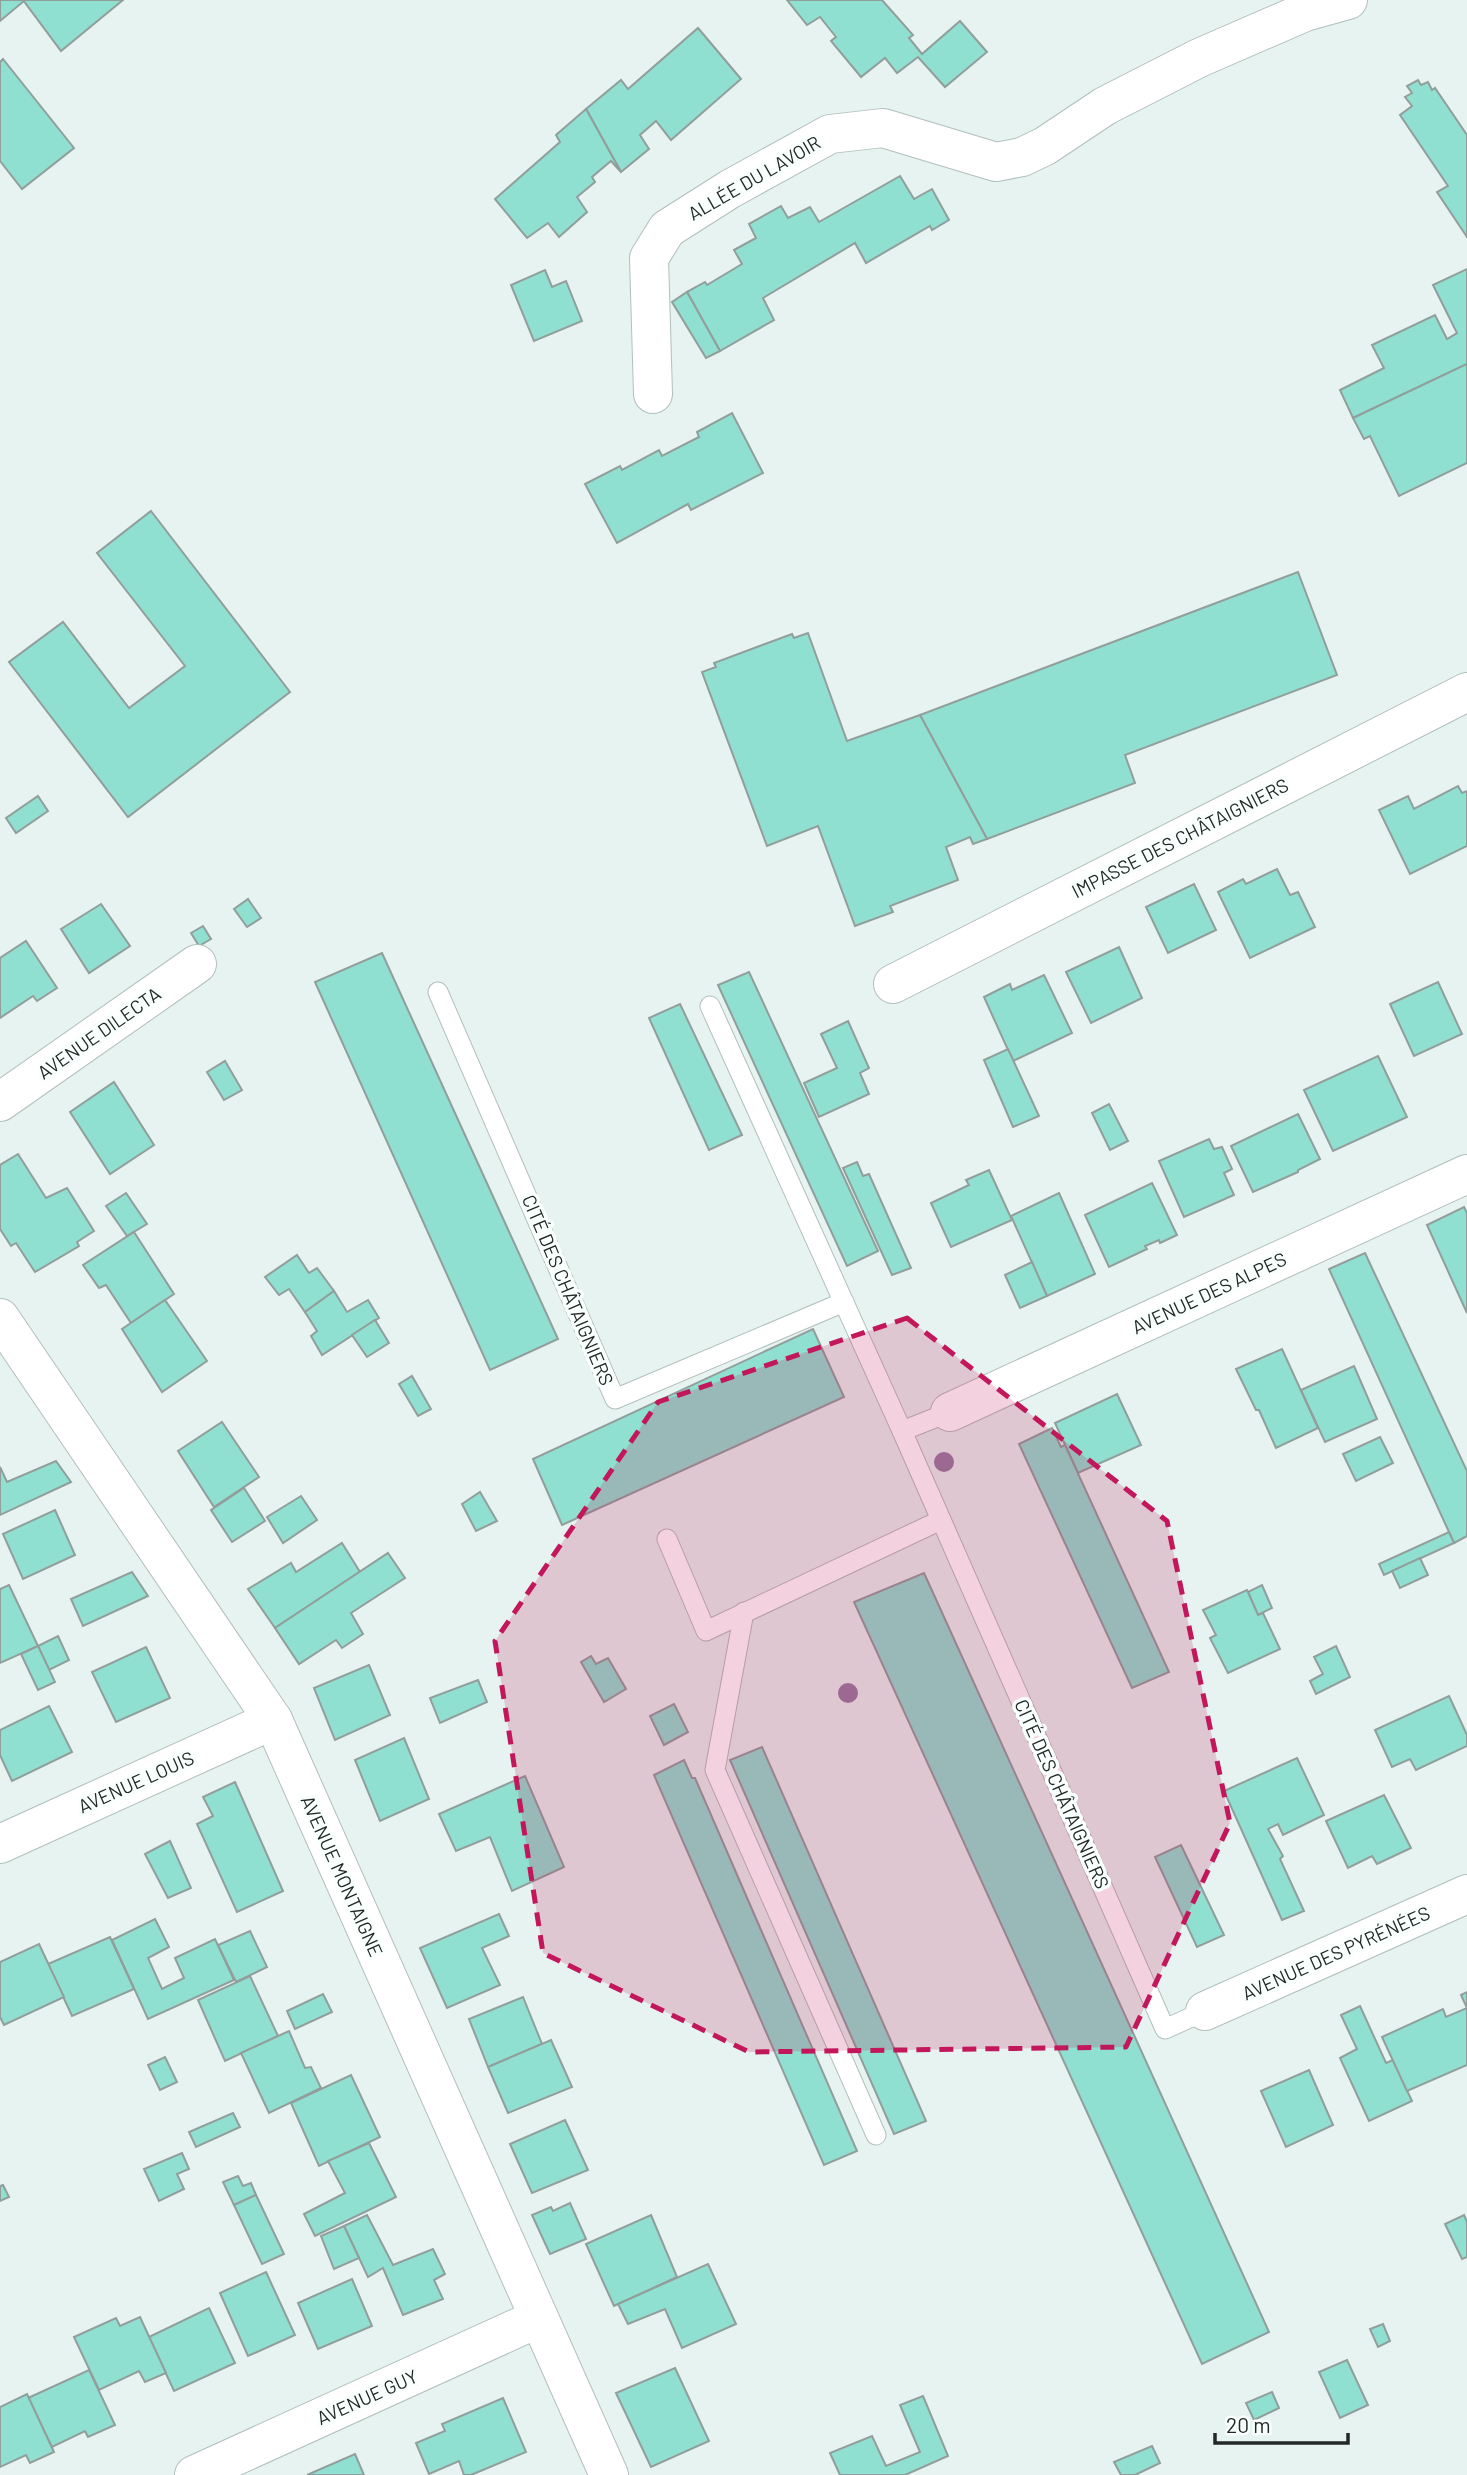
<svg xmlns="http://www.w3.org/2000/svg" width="1467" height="2475" viewBox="0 0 1467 2475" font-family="Barlow,sans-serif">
  <rect width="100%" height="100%" fill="#e6f3f0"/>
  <!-- building -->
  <g fill="#8fe0d0" stroke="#929e9b" stroke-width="2">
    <polygon points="0,0 23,0 24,1 0,21"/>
    <polygon points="23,0 123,0 61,51"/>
    <polygon points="787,0 882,0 913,35 909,38 922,54 960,21 987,52 945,87 918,57 897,73 885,58 861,77 831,41 836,37 820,17 807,25"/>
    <polygon points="698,28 741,79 671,140 656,121 640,135 649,149 621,172 586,109 621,80 628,89"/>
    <polygon points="3,59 74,148 22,189 0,161 0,62"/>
    <polygon points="1418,80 1421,85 1428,82 1432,90 1435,88 1467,135 1467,237 1437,192 1448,186 1400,115 1412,106 1405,97 1412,93 1407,86"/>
    <polygon points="586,109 621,172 611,161 592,177 595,182 577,197 587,212 559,237 548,223 527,238 495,199 560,142 556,135"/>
    <polygon points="900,176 914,199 932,189 949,220 932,230 930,226 866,263 855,243 763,298 774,320 720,351 687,292 705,282 707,285 742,264 734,250 756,238 749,224 781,206 788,218 810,207 819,222"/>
    <polygon points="1467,269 1467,364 1353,418 1340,390 1384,368 1372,345 1435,315 1447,339 1457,333 1433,285"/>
    <polygon points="545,270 552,287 566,281 582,321 534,341 511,285"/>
    <polygon points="687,292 720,351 706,358 672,302"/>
    <polygon points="1467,364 1467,463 1399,496 1370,436 1364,439 1353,418"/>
    <polygon points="732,413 763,473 691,510 688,504 617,543 585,484 620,466 622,470 659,450 662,456 699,437 697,432"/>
    <polygon points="151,511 290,692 128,817 9,662 63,622 129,708 185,666 97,553"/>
    <polygon points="1298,572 1337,675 1125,755 1135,783 987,839 920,715"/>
    <polygon points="808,633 847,741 920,715 987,839 973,844 970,837 946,847 958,880 890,906 893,912 855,926 818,826 767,846 702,672 716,667 714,663 792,634 794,638"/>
    <polygon points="1458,786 1462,793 1467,791 1467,846 1410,874 1379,810 1408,796 1414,809"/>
    <polygon points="38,796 48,811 16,833 6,818"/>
    <polygon points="1277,869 1290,895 1298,892 1315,927 1250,958 1218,892 1243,879 1246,884"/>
    <polygon points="1194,884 1216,930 1168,953 1146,907"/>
    <polygon points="248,899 261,918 247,927 234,909"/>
    <polygon points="101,904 130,946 89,973 61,929"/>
    <polygon points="203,926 211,939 199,946 191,933"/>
    <polygon points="26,941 57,988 37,1001 33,996 0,1018 0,958"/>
    <polygon points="1119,947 1142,998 1091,1023 1066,972"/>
    <polygon points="382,953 558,1339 490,1370 315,982"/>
    <polygon points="749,972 878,1251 847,1266 718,985"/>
    <polygon points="1044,975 1072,1033 1013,1061 984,997 1010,984 1012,990"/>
    <polygon points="1438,982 1462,1034 1414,1056 1390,1004"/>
    <polygon points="680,1004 742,1135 709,1150 649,1018"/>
    <polygon points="848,1021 869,1068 860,1073 869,1094 819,1117 804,1083 837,1068 821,1034"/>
    <polygon points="1008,1049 1039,1116 1013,1127 984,1060"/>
    <polygon points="1378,1056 1407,1117 1333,1151 1304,1090"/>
    <polygon points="225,1061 242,1090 224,1100 207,1072"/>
    <polygon points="114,1082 154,1145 110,1174 70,1112"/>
    <polygon points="1109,1104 1128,1141 1110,1150 1092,1113"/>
    <polygon points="1298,1114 1320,1159 1298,1170 1298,1172 1253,1192 1231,1146"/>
    <polygon points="1209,1139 1214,1149 1222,1147 1232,1169 1224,1173 1234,1195 1184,1217 1159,1161"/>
    <polygon points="18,1154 46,1198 67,1188 94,1231 77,1242 79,1246 35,1272 16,1243 11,1246 0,1229 0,1165"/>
    <polygon points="857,1162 863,1176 869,1174 911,1268 892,1275 843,1168"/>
    <polygon points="989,1170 1012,1220 951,1247 931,1203 969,1185 966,1180"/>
    <polygon points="1152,1183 1177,1235 1160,1243 1159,1240 1145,1246 1147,1249 1109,1267 1085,1215"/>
    <polygon points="126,1193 147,1224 127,1236 106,1206"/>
    <polygon points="1059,1193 1095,1274 1047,1296 1011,1216"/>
    <polygon points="1464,1207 1467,1213 1467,1313 1427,1225"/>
    <polygon points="134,1232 174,1294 131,1323 106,1285 99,1288 83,1265"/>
    <polygon points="1365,1253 1467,1471 1467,1536 1454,1543 1329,1269"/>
    <polygon points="297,1255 309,1273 317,1268 334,1291 305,1312 289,1289 279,1295 265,1277"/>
    <polygon points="1032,1262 1047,1296 1020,1308 1005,1275"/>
    <polygon points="334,1291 347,1312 368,1300 379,1318 322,1355 311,1336 317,1331 305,1312"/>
    <polygon points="165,1300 207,1361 162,1392 122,1329"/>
    <polygon points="375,1320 389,1343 367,1357 352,1335"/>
    <polygon points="813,1329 844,1397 562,1525 533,1459"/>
    <polygon points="1282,1349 1318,1428 1276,1448 1259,1410 1256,1410 1236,1369"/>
    <polygon points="1354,1366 1377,1419 1325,1442 1301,1390"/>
    <polygon points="412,1376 431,1409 418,1416 399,1384"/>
    <polygon points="1117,1394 1141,1445 1078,1473 1055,1423"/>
    <polygon points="222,1422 259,1477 214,1507 178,1451"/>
    <polygon points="1052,1428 1061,1447 1065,1445 1169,1672 1132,1688 1019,1444"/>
    <polygon points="1380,1437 1393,1463 1356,1481 1343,1454"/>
    <polygon points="56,1461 71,1482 0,1515 0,1467 7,1482"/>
    <polygon points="244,1488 265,1521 232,1542 211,1510"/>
    <polygon points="480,1492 497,1521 476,1531 462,1504"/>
    <polygon points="301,1496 317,1520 283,1543 267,1517"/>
    <polygon points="55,1510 75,1555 23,1579 3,1534"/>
    <polygon points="1449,1532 1454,1543 1384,1575 1379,1564"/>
    <polygon points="342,1543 360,1572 275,1628 248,1589 291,1563 296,1572"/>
    <polygon points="388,1553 405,1578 351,1613 363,1634 342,1648 336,1640 299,1664 275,1628"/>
    <polygon points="1420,1558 1428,1575 1400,1588 1392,1571"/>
    <polygon points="132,1572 148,1596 83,1626 71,1599"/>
    <polygon points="924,1573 1269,2332 1202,2364 854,1602"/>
    <polygon points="9,1585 38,1646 0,1663 0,1589"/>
    <polygon points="1262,1585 1272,1608 1258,1615 1248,1592"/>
    <polygon points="1247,1590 1258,1615 1263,1613 1280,1649 1228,1673 1210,1638 1216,1635 1203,1610"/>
    <polygon points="58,1636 69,1660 49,1670 38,1646"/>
    <polygon points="38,1646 55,1682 38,1690 21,1654"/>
    <polygon points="1336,1646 1350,1677 1316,1694 1310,1681 1323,1674 1314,1657"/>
    <polygon points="146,1647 170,1698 116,1722 92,1672"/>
    <polygon points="591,1656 596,1664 608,1658 626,1689 604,1702 581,1662"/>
    <polygon points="369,1665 390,1715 335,1740 314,1688"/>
    <polygon points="478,1680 487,1702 440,1723 430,1698"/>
    <polygon points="1449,1696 1467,1735 1467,1746 1416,1770 1410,1759 1392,1767 1375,1730"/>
    <polygon points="674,1704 688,1732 664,1745 650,1716"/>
    <polygon points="49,1706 72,1752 12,1781 0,1755 0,1730"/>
    <polygon points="404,1738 429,1799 380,1821 355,1760"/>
    <polygon points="762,1747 926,2121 894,2134 730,1760"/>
    <polygon points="1297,1758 1324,1815 1283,1835 1278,1824 1268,1829 1283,1856 1280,1859 1304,1911 1282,1920 1224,1791"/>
    <polygon points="684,1760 692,1778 695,1778 857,2151 824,2165 654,1775"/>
    <polygon points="525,1776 564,1867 512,1891 490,1837 456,1851 439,1814"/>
    <polygon points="235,1782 283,1891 237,1912 197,1824 213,1816 203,1797"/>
    <polygon points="1384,1795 1411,1848 1377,1864 1372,1856 1348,1868 1326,1821"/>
    <polygon points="170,1841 191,1888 168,1898 145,1854"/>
    <polygon points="1181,1845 1224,1935 1197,1947 1155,1857"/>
    <polygon points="499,1914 509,1936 482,1948 500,1985 447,2008 420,1948"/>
    <polygon points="155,1919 169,1947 148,1958 162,1989 184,1978 175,1958 215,1939 234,1980 148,2019 112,1940"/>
    <polygon points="250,1931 267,1967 236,1982 218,1945"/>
    <polygon points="110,1937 134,1989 72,2016 48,1964"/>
    <polygon points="39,1944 64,1997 4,2025 0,2017 0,1962"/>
    <polygon points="250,1976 278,2036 225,2061 198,2000"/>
    <polygon points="1467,1992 1467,2008 1461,1995"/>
    <polygon points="323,1994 332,2012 295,2029 287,2011"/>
    <polygon points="523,1997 542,2044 488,2067 469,2019"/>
    <polygon points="1360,2006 1386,2063 1393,2060 1412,2101 1369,2121 1340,2058 1357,2049 1341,2015"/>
    <polygon points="1467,2008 1467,2065 1407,2091 1382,2037 1443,2009 1446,2017"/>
    <polygon points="289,2031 305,2068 311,2067 321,2088 269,2113 241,2053"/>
    <polygon points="551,2040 572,2087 508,2113 488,2067"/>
    <polygon points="165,2057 177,2082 160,2090 148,2065"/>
    <polygon points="1309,2070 1333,2125 1286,2147 1261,2091"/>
    <polygon points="351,2075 380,2137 319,2166 291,2103"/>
    <polygon points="233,2113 240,2127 196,2147 189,2132"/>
    <polygon points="565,2120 588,2170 532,2193 510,2144"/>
    <polygon points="369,2143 396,2197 315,2236 304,2214 345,2193 328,2161"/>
    <polygon points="182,2153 189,2169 177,2174 184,2189 159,2201 144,2169"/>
    <polygon points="238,2176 243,2186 251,2183 256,2195 234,2205 223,2182"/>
    <polygon points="3,2185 9,2197 0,2201 0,2186"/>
    <polygon points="256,2195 284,2254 262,2264 234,2205"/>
    <polygon points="570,2203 586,2239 550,2254 532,2215 551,2207 553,2211"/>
    <polygon points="367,2215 393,2265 433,2249 445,2274 434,2280 443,2299 403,2315 383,2268 368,2277 344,2226"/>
    <polygon points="651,2215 677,2277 614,2306 586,2244"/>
    <polygon points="1464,2215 1467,2222 1467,2257 1462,2259 1445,2224"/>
    <polygon points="344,2226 359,2258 334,2269 321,2236"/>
    <polygon points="708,2264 736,2324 682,2348 665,2309 628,2324 618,2304"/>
    <polygon points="266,2272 295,2335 248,2356 220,2293"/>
    <polygon points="352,2279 372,2326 318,2349 298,2303"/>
    <polygon points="209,2308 235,2363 174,2391 149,2337"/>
    <polygon points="140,2317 166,2373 145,2382 139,2371 99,2390 74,2337 116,2318 120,2326"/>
    <polygon points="1383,2324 1390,2341 1378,2347 1370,2329"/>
    <polygon points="1347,2360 1368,2405 1340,2418 1319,2372"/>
    <polygon points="675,2368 709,2441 651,2467 616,2393"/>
    <polygon points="89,2370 115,2425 88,2437 85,2431 52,2447 28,2398"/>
    <polygon points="1272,2392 1279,2408 1254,2420 1246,2403"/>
    <polygon points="27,2394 54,2452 30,2463 26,2455 0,2467 0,2407"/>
    <polygon points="923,2396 948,2456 905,2475 840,2475 830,2453 872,2436 886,2466 920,2452 900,2405"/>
    <polygon points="503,2398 526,2452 471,2475 464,2475 459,2461 429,2474 416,2443 445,2431 442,2424"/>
    <polygon points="1152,2446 1160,2463 1135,2475 1121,2475 1114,2462"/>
    <polygon points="355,2454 364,2475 307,2475"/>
  </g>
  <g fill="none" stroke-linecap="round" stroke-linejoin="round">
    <defs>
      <g id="lane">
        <polyline points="438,992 615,1399 844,1302"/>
        <polyline points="710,1006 902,1431"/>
        <polyline points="950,1412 902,1431 1165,2029 1205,2011"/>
        <polyline points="667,1539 706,1631 941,1520"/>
        <polyline points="744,1612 715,1770 876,2135"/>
      </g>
      <g id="street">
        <polyline points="653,394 649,258 667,229 730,189 830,134 883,128 996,162 1022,157 1045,146 1105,106 1199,58 1305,12 1348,0"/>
        <polyline points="893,984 1467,692"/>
        <polyline points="0,1102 197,964"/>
        <polyline points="0,1318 273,1720 609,2475"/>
        <polyline points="950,1412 1467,1174"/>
        <polyline points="0,1844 273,1720"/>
        <polyline points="1205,2011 1467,1894"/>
        <polyline points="194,2475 539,2318"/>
      </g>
    </defs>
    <!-- lane casing -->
    <use href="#lane" stroke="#b2bfbc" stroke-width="21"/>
    <!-- street casing -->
    <use href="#street" stroke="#b2bfbc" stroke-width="40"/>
    <!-- lane -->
    <use href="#lane" stroke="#fff" stroke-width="19"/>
    <!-- street -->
    <use href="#street" stroke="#fff" stroke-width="38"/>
  </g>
  <!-- trees -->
  <g fill="#917e9f">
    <circle cx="944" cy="1462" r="10"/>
    <circle cx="848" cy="1693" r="10"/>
  </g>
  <!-- marked area -->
  <path fill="#c2185b" fill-opacity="0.2" stroke="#c2185b" stroke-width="5" stroke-dasharray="14 9" stroke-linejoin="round" d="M907,1318L1167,1521L1230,1823L1126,2047L749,2052L543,1953L495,1641L658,1402Z"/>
  <g text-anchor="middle" stroke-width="7" stroke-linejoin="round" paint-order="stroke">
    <!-- street labels -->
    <g font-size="19" fill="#232827" stroke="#f9fffd">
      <text transform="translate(754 178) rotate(-30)" y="7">ALLÉE DU LAVOIR</text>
      <text transform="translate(1180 838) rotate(-27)" y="7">IMPASSE DES CHÂTAIGNIERS</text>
      <text transform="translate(99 1033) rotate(-35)" y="7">AVENUE DILECTA</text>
      <text transform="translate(568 1290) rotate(67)" y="7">CITÉ DES CHÂTAIGNIERS</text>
      <text transform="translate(1209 1293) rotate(-25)" y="7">AVENUE DES ALPES</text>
      <text transform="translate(136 1782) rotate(-24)" y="7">AVENUE LOUIS</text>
      <text transform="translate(1062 1794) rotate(66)" y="7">CITÉ DES CHÂTAIGNIERS</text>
      <text transform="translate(342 1876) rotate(66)" y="7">AVENUE MONTAIGNE</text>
      <text transform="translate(1336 1953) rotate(-24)" y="7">AVENUE DES PYRÉNÉES</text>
      <text transform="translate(367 2397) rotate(-24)" y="7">AVENUE GUY</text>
    </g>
  </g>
  <!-- scale -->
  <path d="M1215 2433v10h133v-10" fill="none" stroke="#232827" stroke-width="3.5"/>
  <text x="1226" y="2433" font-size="21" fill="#232827" stroke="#f9fffd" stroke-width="5" paint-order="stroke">20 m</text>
</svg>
